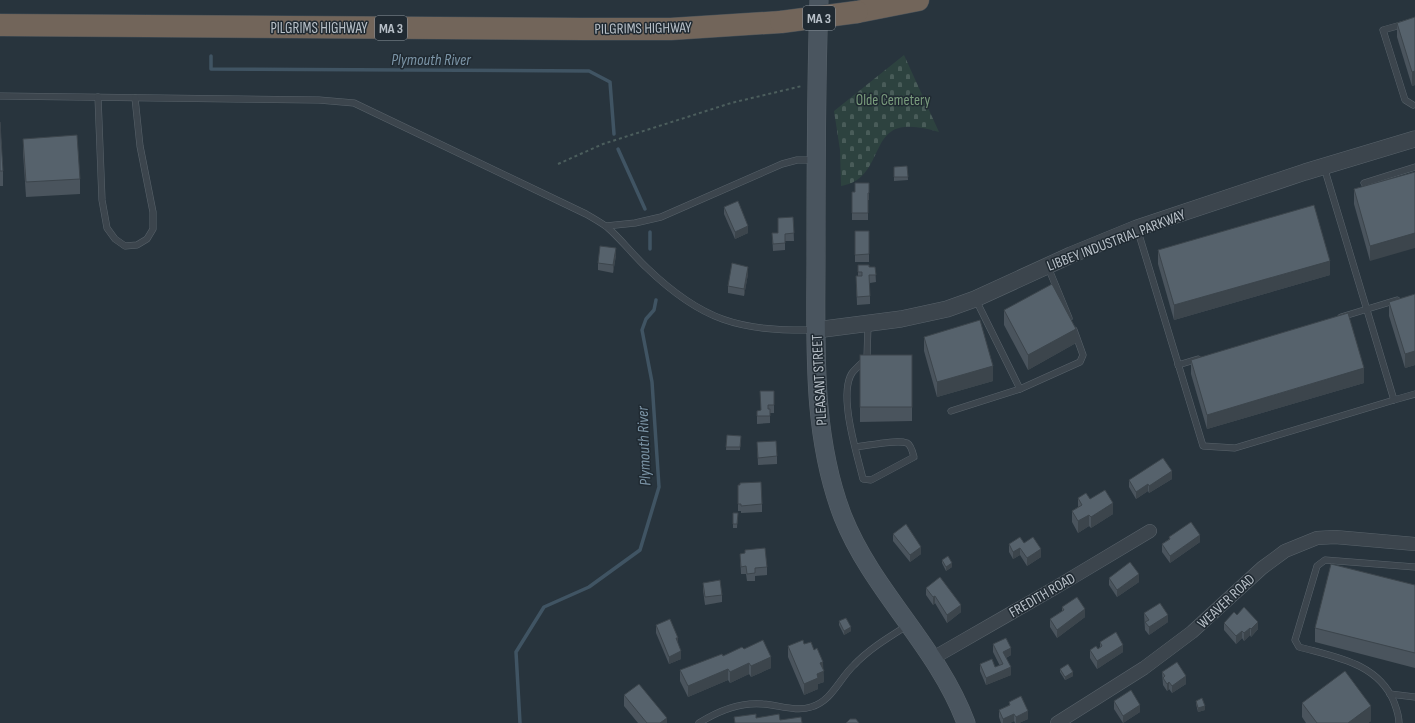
<svg xmlns="http://www.w3.org/2000/svg" width="1415" height="723" viewBox="0 0 1415 723" font-family="'Sofia Sans Condensed',sans-serif">
  <defs>
    <pattern id="cemetery-stones" width="16" height="16" patternUnits="userSpaceOnUse"><rect width="16" height="16" fill="#2d423f"/><path d="M2 7V4a2 2 0 0 1 4 0v3zM10 15v-3a2 2 0 0 1 4 0v3z" fill="#495c59"/></pattern>
  </defs>
  <rect width="100%" height="100%" fill="#28343d"/>
  <!-- cemetery -->
  <path fill="url(#cemetery-stones)" d="M904,55L939,132C928,129 916,126 905,127C870,129 882,180 841,186L840,150L834,111Z"/>
  <g fill="none" stroke-linecap="round" stroke-linejoin="round">
    <!-- stream -->
    <g stroke="#405463" stroke-width="3.5">
      <polyline points="211,56 211,69 589,71 610,82 614,134"/>
      <polyline points="618,149 645,209"/>
      <polyline points="650,249 650,232"/>
      <polyline points="520,723 516,652 544,607 589,587 640,550 659,487 652,382 642,330 646,319 654,310 656,300"/>
    </g>
    <defs>
      <g id="service">
        <path d="M0,96L319,100L354,103L586,214C593,218 600,222 607,227C621,239 633,255 647,268C702,321 739,331 814,330"/>
        <polyline points="98,97 102,200 107,228 115,239 125,246 137,245 147,239 153,229 153,212 140,146 135,98"/>
        <polyline points="1413,105 1405,100 1383,30 1415,21"/>
        <polyline points="1324,167 1394,400 1415,394"/>
        <polyline points="1364,183 1415,167"/>
        <polyline points="606,226 635,223 661,217 782,164 797,160 815,160"/>
        <polyline points="1137,228 1203,446 1235,448 1394,400"/>
        <polyline points="1048,267 1069,318"/>
        <polyline points="976,300 1020,389 1080,362 1083,355 1074,330"/>
        <polyline points="1341,317 1397,300"/>
        <polyline points="1178,365 1198,359"/>
        <polyline points="951,411 1020,389"/>
        <path d="M855,447C867,446 896,439 907,443C911,445 913,453 914,457L871,480L863,479C857,454 838,395 852,373C856,368 862,363 867,358L868,324"/>
        <polyline points="1390,694 1415,697"/>
        <path d="M699,723C718,711 740,702 763,704C779,705 796,712 811,707C832,701 839,679 854,665C869,649 889,637 908,625"/>
        <path d="M1399,723C1399,715 1397,710 1394,702C1378,663 1335,657 1299,647L1295,640L1317,566L1325,560L1415,567"/>
      </g>
      <g id="minor">
        <polyline points="933,658 1053,589 1150,531"/>
        <polyline points="1057,723 1144,668 1192,632 1262,568 1285,551 1317,538 1335,537 1415,544"/>
      </g>
      <polyline id="tertiary" points="816,330 901,319 947,309 975,299 1071,255 1137,228 1305,172 1415,139"/>
      <path id="secondary" d="M819,0C816,85 816,171 816,256C816,343 811,435 843,517C873,592 938,647 966,723"/>
      <g id="motorway">
        <polyline points="857,12 918,0"/>
        <polyline points="0,25 583,29 671,29 781,22"/>
      </g>
    </defs>
    <!-- service casing -->
    <use href="#service" stroke="#59636b" stroke-width="7"/>
    <!-- minor casing -->
    <use href="#minor" stroke="#59636b" stroke-width="14"/>
    <!-- tertiary casing -->
    <use href="#tertiary" stroke="#59636b" stroke-width="17"/>
    <!-- secondary casing -->
    <use href="#secondary" stroke="#59636b" stroke-width="19"/>
    <!-- motorway casing -->
    <use href="#motorway" stroke="#465058" stroke-width="23"/>
    <!-- path -->
    <polyline stroke="#4c5e5d" stroke-width="2" stroke-dasharray="3 3" stroke-linecap="butt" points="558,164 603,144 731,103 802,86"/>
    <!-- service -->
    <use href="#service" stroke="#3c454d" stroke-width="6"/>
    <!-- minor -->
    <use href="#minor" stroke="#3c454d" stroke-width="13"/>
    <!-- tertiary -->
    <use href="#tertiary" stroke="#3c454d" stroke-width="16"/>
    <!-- secondary -->
    <use href="#secondary" stroke="#4a555f" stroke-width="18"/>
    <!-- motorway -->
    <use href="#motorway" stroke="#72655a" stroke-width="22"/>
    <defs>
      <polyline id="motorway-bridge" points="781,22 857,12"/>
    </defs>
    <!-- motorway-bridge casing -->
    <use href="#motorway-bridge" stroke="#465058" stroke-width="23" stroke-linecap="butt"/>
    <!-- motorway-bridge -->
    <use href="#motorway-bridge" stroke="#72655a" stroke-width="22"/>
  </g>
  <!-- wall -->
  <g fill="#4a545d">
    <polygon points="1415,17 1415,85 1412,86 1397,37 1397,23"/>
    <polygon points="0,122 3,171 3,186 0,186"/>
    <polygon points="23,139 80,179 80,194 26,197 23,153"/>
    <polygon points="907,166 908,180 894,181 894,167"/>
    <polygon points="1415,172 1370,261 1354,204 1354,189"/>
    <polygon points="869,183 869,200 868,200 868,220 852,220 852,192 855,192"/>
    <polygon points="724,207 748,233 735,239 724,214"/>
    <polygon points="793,217 794,241 785,241 785,250 773,251 772,233 778,233"/>
    <rect x="855" y="231" width="14" height="31"/>
    <polygon points="1158,250 1330,275 1174,320 1158,264"/>
    <polygon points="616,255 613,273 598,270 598,263"/>
    <polygon points="858,265 869,267 875,267 876,282 870,283 870,304 857,305 856,276 858,276"/>
    <polygon points="748,274 744,296 728,293 728,286"/>
    <polygon points="1415,294 1415,365 1405,368 1389,316 1389,302"/>
    <polygon points="1004,310 1076,343 1028,370 1004,325"/>
    <polygon points="924,337 993,381 937,397 924,351"/>
    <polygon points="860,355 912,355 912,421 860,422"/>
    <polygon points="1191,360 1364,383 1207,429 1191,374"/>
    <polygon points="774,391 774,413 770,413 770,423 757,424 757,411 761,411"/>
    <polygon points="727,435 741,436 740,450 726,450"/>
    <polygon points="757,442 777,456 777,464 758,465"/>
    <polygon points="1172,479 1149,493 1148,491 1136,499 1129,487 1129,480"/>
    <polygon points="738,485 762,504 762,512 741,513 741,511 738,511"/>
    <polygon points="1078,498 1090,499 1113,514 1091,528 1089,526 1078,533 1072,522 1072,511 1078,507"/>
    <polygon points="733,513 738,513 737,528 733,528"/>
    <polygon points="893,534 921,554 910,562 893,541"/>
    <polygon points="1169,537 1200,542 1170,563 1162,552 1162,544 1169,539"/>
    <polygon points="1024,543 1041,557 1027,566 1020,555 1013,559 1009,552 1009,544"/>
    <polygon points="740,554 767,567 767,575 755,576 755,581 747,581 746,574 741,574"/>
    <polygon points="942,560 952,567 946,571 942,563"/>
    <polygon points="1109,578 1139,582 1117,597 1109,585"/>
    <polygon points="703,583 722,595 722,602 705,605 703,590"/>
    <polygon points="1415,585 1415,668 1315,642 1315,628"/>
    <polygon points="926,588 961,612 947,623 935,603 933,605 926,595"/>
    <polygon points="1062,607 1085,617 1057,638 1050,627 1050,619 1062,611"/>
    <polygon points="1144,613 1168,622 1149,635 1145,630"/>
    <polygon points="1237,615 1258,629 1251,637 1250,635 1244,641 1242,638 1236,644 1224,630 1224,623"/>
    <polygon points="839,621 851,631 844,635 839,625"/>
    <polygon points="656,625 678,644 681,659 669,664 656,633"/>
    <polygon points="1100,642 1123,652 1097,669 1090,658 1090,650 1098,649 1100,647"/>
    <polygon points="804,644 823,669 824,682 818,684 818,689 804,695 788,657 788,646"/>
    <polygon points="993,644 1011,655 1006,658 1011,675 986,685 980,671 980,664 995,667 1000,666 993,652"/>
    <polygon points="744,649 771,668 751,677 749,674 730,683 728,680 688,697 680,681 680,670"/>
    <polygon points="1060,669 1073,676 1065,680 1060,672"/>
    <polygon points="1162,672 1186,684 1172,693 1169,689 1167,691 1163,685"/>
    <polygon points="624,695 667,723 638,723 624,706"/>
    <polygon points="1114,701 1140,712 1123,723 1114,709"/>
    <polygon points="1196,701 1205,710 1198,712 1196,704"/>
    <polygon points="1009,702 1028,719 1019,723 1015,723 1014,721 1010,723 1001,723 999,717 999,710 1009,705"/>
    <polygon points="1302,703 1371,721 1368,723 1306,723 1302,717"/>
  </g>
  <!-- shaded-wall -->
  <g fill="#3c454c">
    <polygon points="1415,71 1415,85 1412,86 1412,72"/>
    <polygon points="748,226 748,233 735,239 735,232"/>
    <polygon points="1415,233 1415,248 1370,261 1370,246"/>
    <polygon points="616,248 616,255 613,273 613,265"/>
    <polygon points="1330,261 1330,275 1174,320 1174,305"/>
    <polygon points="748,267 748,274 744,296 744,289"/>
    <polygon points="1076,329 1076,343 1028,370 1028,355"/>
    <polygon points="1415,351 1415,365 1405,368 1405,354"/>
    <polygon points="993,366 993,381 937,397 937,382"/>
    <polygon points="1364,368 1364,383 1207,429 1207,415"/>
    <polygon points="1172,471 1172,479 1149,493 1149,486"/>
    <polygon points="1148,484 1148,491 1136,499 1136,492"/>
    <polygon points="1113,503 1113,514 1091,528 1091,517"/>
    <polygon points="1089,515 1089,526 1078,533 1078,521"/>
    <polygon points="1200,535 1200,542 1170,563 1170,556"/>
    <polygon points="921,547 921,554 910,562 910,555"/>
    <polygon points="1020,548 1020,555 1013,559 1013,552"/>
    <polygon points="1041,549 1041,557 1027,566 1027,558"/>
    <polygon points="952,563 952,567 946,571 946,567"/>
    <polygon points="1139,574 1139,582 1117,597 1117,590"/>
    <polygon points="935,596 935,603 933,605 933,597"/>
    <polygon points="961,605 961,612 947,623 947,615"/>
    <polygon points="1085,609 1085,617 1057,638 1057,630"/>
    <polygon points="1168,615 1168,622 1149,635 1149,627"/>
    <polygon points="1258,622 1258,629 1251,637 1251,629"/>
    <polygon points="851,627 851,631 844,635 844,631"/>
    <polygon points="1250,628 1250,635 1244,641 1244,633"/>
    <polygon points="1242,631 1242,638 1236,644 1236,636"/>
    <polygon points="676,638 678,638 678,645"/>
    <polygon points="1123,645 1123,652 1097,669 1097,661"/>
    <polygon points="1011,648 1011,655 1003,659 1003,652"/>
    <polygon points="681,651 681,659 669,664 669,657"/>
    <polygon points="771,657 771,668 751,677 751,666"/>
    <polygon points="823,662 824,682 818,684 818,689 804,695 804,684 820,663"/>
    <polygon points="749,663 749,674 730,683 730,672"/>
    <polygon points="1011,667 1011,675 986,685 986,678"/>
    <polygon points="728,669 728,680 688,697 688,686"/>
    <polygon points="1073,672 1073,676 1065,680 1065,677"/>
    <polygon points="1186,676 1186,684 1172,693 1172,686"/>
    <polygon points="1169,682 1169,689 1167,691 1167,684"/>
    <polygon points="1140,705 1140,712 1123,723 1123,716"/>
    <polygon points="1205,706 1205,710 1198,712 1198,708"/>
    <polygon points="1371,706 1371,721 1368,723 1348,723"/>
    <polygon points="1028,711 1028,719 1019,723 1016,723 1016,717"/>
    <polygon points="1014,714 1014,721 1010,723 1003,723 1003,719"/>
    <polygon points="667,718 667,723 660,723"/>
  </g>
  <!-- building -->
  <g fill="#56626c" stroke="#3c454c">
    <polygon points="1415,17 1415,71 1412,72 1397,23"/>
    <polygon points="0,122 3,171 0,171"/>
    <polygon points="77,135 80,179 26,182 23,139"/>
    <polygon points="907,166 908,177 894,177 894,167"/>
    <polygon points="1415,172 1415,233 1370,246 1354,189"/>
    <polygon points="855,183 869,183 869,193 868,193 868,213 852,213 852,192 855,192"/>
    <polygon points="738,201 748,226 735,232 724,207"/>
    <polygon points="1314,205 1330,261 1174,305 1158,250"/>
    <polygon points="793,217 794,233 785,234 785,243 773,244 772,233 778,233 778,218"/>
    <polygon points="855,231 869,231 869,254 855,255"/>
    <polygon points="600,246 616,248 613,265 598,263"/>
    <polygon points="732,263 748,267 744,289 728,286"/>
    <polygon points="858,265 869,265 869,267 875,267 876,275 869,275 870,296 857,297 856,276 862,276 862,272 858,272"/>
    <polygon points="1052,284 1076,329 1028,355 1004,310"/>
    <polygon points="1415,294 1415,351 1405,354 1389,302"/>
    <polygon points="1348,313 1364,368 1207,415 1191,360"/>
    <polygon points="980,320 993,366 937,382 924,337"/>
    <rect x="860" y="355" width="52" height="52"/>
    <polygon points="760,391 774,391 774,405 768,405 768,409 770,409 770,416 757,416 757,411 761,410"/>
    <polygon points="727,435 741,436 740,447 726,447"/>
    <polygon points="776,441 777,456 758,458 757,442"/>
    <polygon points="1163,458 1172,471 1149,486 1148,484 1136,492 1129,480"/>
    <polygon points="761,482 762,504 741,506 741,504 738,504 738,485 740,485 740,483"/>
    <polygon points="1105,490 1113,503 1091,517 1089,515 1078,521 1072,511 1082,505 1078,498 1086,493 1090,499"/>
    <polygon points="733,513 738,513 737,524 733,524"/>
    <polygon points="1191,522 1200,535 1170,556 1162,544 1170,539 1169,537"/>
    <polygon points="906,524 921,547 910,555 893,534"/>
    <polygon points="1020,537 1024,543 1033,537 1041,549 1027,558 1020,548 1013,552 1009,544"/>
    <polygon points="765,548 767,567 755,568 755,573 747,574 746,566 741,567 740,554 745,553 745,550"/>
    <polygon points="948,556 952,563 946,567 942,560"/>
    <polygon points="1130,562 1139,574 1117,590 1109,578"/>
    <polygon points="1331,564 1415,585 1415,653 1315,628"/>
    <polygon points="940,577 961,605 947,615 935,596 933,597 926,588"/>
    <polygon points="720,580 722,595 705,597 703,583"/>
    <polygon points="1077,597 1085,609 1057,630 1050,619 1064,610 1062,607"/>
    <polygon points="1160,603 1168,615 1149,627 1145,622 1149,620 1144,613"/>
    <polygon points="1244,607 1258,622 1251,629 1250,628 1244,633 1242,631 1236,636 1224,623 1234,612 1237,615"/>
    <polygon points="846,618 851,627 844,631 839,621"/>
    <polygon points="670,619 678,638 676,638 681,651 669,657 656,625"/>
    <polygon points="1116,632 1123,645 1097,661 1090,650 1096,646 1098,649 1102,646 1100,642"/>
    <polygon points="1006,638 1011,648 1003,652 1011,667 986,678 980,664 992,659 995,667 1003,664 993,644"/>
    <polygon points="763,640 771,657 751,666 749,663 730,672 728,669 688,686 680,670 722,654 723,656 742,647 744,649"/>
    <polygon points="803,640 804,644 811,642 814,650 817,648 823,662 820,663 824,671 817,674 818,678 804,684 788,646"/>
    <polygon points="1177,662 1186,676 1172,686 1169,682 1167,684 1163,678 1165,676 1162,672"/>
    <polygon points="1068,664 1073,672 1065,677 1060,669"/>
    <polygon points="1345,671 1371,706 1348,723 1317,723 1302,703"/>
    <polygon points="639,684 667,718 660,723 647,723 624,695"/>
    <polygon points="1131,690 1140,705 1123,716 1114,701"/>
    <polygon points="1021,696 1028,711 1016,717 1014,714 1003,719 999,710 1010,705 1009,702"/>
    <polygon points="1202,698 1205,706 1198,708 1196,701"/>
    <polygon points="756,714 756,718 779,714 780,720 801,717 802,723 735,723 734,717"/>
    <polygon points="850,719 856,719 859,723 846,723"/>
  </g>
  <g text-anchor="middle" stroke-width="3" stroke-linejoin="round" paint-order="stroke">
    <!-- shield labels -->
    <g fill="#202a32" stroke="#8a939b" stroke-width="1">
      <rect x="803" y="6" width="32" height="24" rx="3"/>
      <rect x="375" y="16" width="32" height="24" rx="3"/>
    </g>
    <g font-size="14" font-weight="bold" fill="#b8c0c8">
      <text x="819" y="23">MA 3</text>
      <text x="391" y="33">MA 3</text>
    </g>
    <!-- street labels -->
    <g font-size="15" fill="#b8c0c8" stroke="#202a32">
      <text x="319" y="33">PILGRIMS HIGHWAY</text>
      <text transform="translate(643 28) rotate(-1)" y="5">PILGRIMS HIGHWAY</text>
      <text transform="translate(1116 240) rotate(-21)" y="5">LIBBEY INDUSTRIAL PARKWAY</text>
      <text transform="translate(819 380) rotate(-93)" y="5">PLEASANT STREET</text>
      <text transform="translate(1042 595) rotate(-30)" y="5">FREDITH ROAD</text>
      <text transform="translate(1226 601) rotate(-43)" y="5">WEAVER ROAD</text>
    </g>
    <!-- park labels -->
    <g font-size="15" fill="#799b7c" stroke="#202a32">
      <text x="893" y="105">Olde Cemetery</text>
    </g>
    <!-- water labels -->
    <g font-size="16" font-style="italic" fill="#7c95a7" stroke="#202a32">
      <text x="431" y="65">Plymouth River</text>
      <text transform="translate(643 446) rotate(-92)" y="6">Plymouth River</text>
    </g>
  </g>
</svg>
